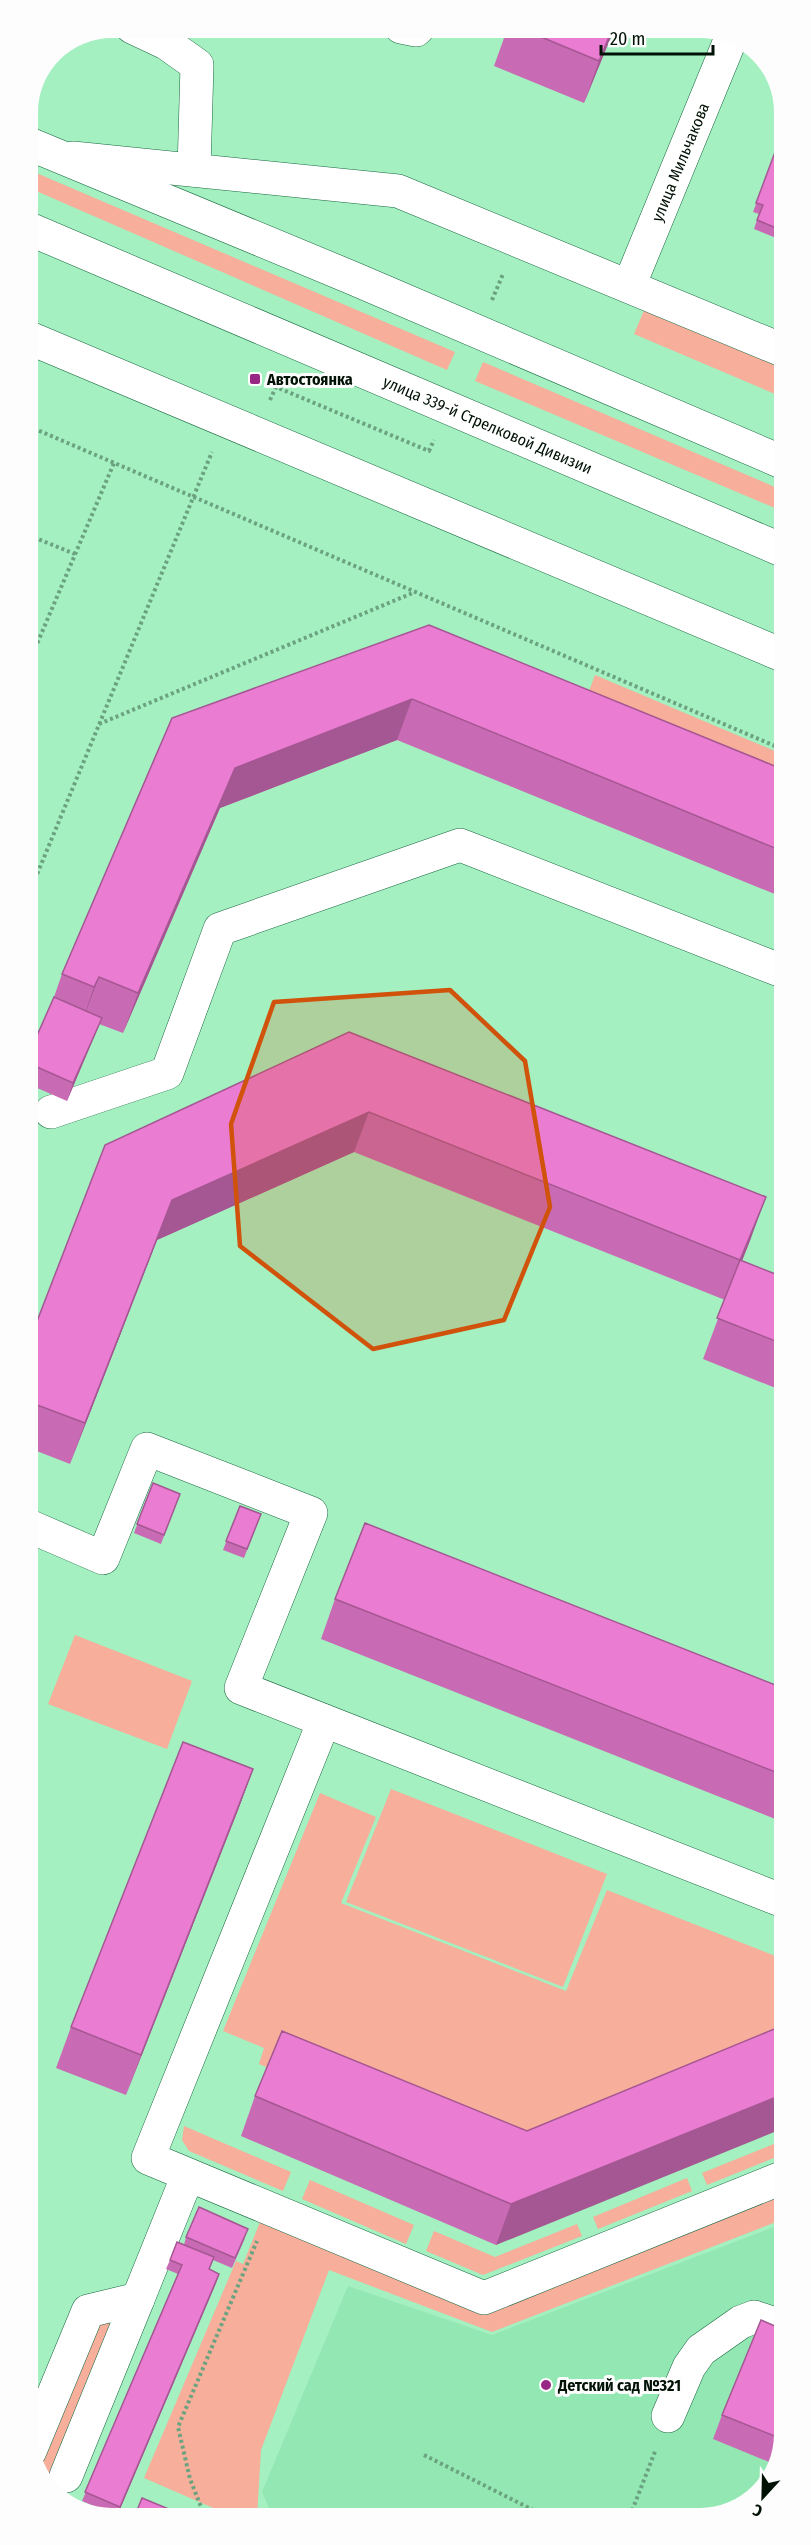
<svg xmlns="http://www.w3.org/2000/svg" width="811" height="2545" viewBox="0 0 811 2545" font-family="'Fira Sans Condensed',sans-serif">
  <rect width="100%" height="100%" fill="#a4f0c1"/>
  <!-- built -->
  <polygon fill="#93e7b3" points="784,2223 784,2434 766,2485 721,2515 273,2517 262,2492 348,2286 492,2335"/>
  <!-- green -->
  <g fill="#f7ae9a">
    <polygon points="27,169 455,352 447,370 27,187"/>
    <polygon points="648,301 782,358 782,397 634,334"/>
    <polygon points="483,362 782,490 782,511 475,381"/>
    <polygon points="595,675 782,754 782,798 580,715"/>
    <polygon points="75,1635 192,1681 167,1749 48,1704"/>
    <polygon points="391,1789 607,1874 563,1987 346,1902"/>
    <polygon points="320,1793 376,1817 341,1903 566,1991 607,1890 783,1959 784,2054 512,2167 259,2064 264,2048 223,2031"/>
    <polygon points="184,2126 291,2172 283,2191 189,2151 182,2140"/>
    <polygon points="784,2140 784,2154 707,2185 702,2173"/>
    <polygon points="687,2178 692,2191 598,2229 593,2217"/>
    <polygon points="310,2180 414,2225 406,2244 302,2199"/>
    <polygon points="784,2192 784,2219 492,2332 329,2270 261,2450 257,2517 234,2517 144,2478 236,2261 243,2264 260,2222 486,2310"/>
    <polygon points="577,2224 582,2236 483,2275 426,2251 434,2231 495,2257"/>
    <polygon points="121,2313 52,2476 39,2471 34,2463 95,2319"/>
  </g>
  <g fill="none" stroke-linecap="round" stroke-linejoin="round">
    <defs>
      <g id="minor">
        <polyline points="132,27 166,43 197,65 194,170"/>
        <polyline points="401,27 416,30 419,27"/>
        <polyline points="73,158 398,191 782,350"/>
        <path id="s1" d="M629,286L731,38"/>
        <polyline points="27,337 782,655"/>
        <polyline points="51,1112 167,1073 220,929 460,845 782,971"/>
        <polyline points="29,1526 103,1558 147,1449 311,1513 241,1688 783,1901"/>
        <polyline points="324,1721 148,2158 484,2298 784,2177"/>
        <polyline points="668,2416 689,2367 701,2350 741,2322 754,2317 784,2327"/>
        <polyline points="30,2451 88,2311 138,2299 188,2175"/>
        <polyline points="66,2476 138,2299"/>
      </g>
      <g id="major">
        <polyline points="27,143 350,277 782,462"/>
        <path id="s2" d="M27,228L782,550"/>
      </g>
    </defs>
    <!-- minor casing -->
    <use href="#minor" stroke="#17673f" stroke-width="34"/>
    <!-- major casing -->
    <use href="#major" stroke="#17673f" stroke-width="34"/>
    <!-- path -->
    <g stroke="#6ba280" stroke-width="4" stroke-dasharray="3 3" stroke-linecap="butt">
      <polyline points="492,300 503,274"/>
      <polyline points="270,400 276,387 429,451 434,440"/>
      <polyline points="28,426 782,749"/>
      <polyline points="28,535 75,554"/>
      <polyline points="28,665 114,463"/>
      <polyline points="99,724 415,592"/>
      <polyline points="28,896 212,452"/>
      <polyline points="28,1167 37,1145"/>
      <polyline points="424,2455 545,2516"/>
      <polyline points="630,2516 656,2449"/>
      <polyline points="205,2517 190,2479 178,2427 257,2241"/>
    </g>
    <!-- minor -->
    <use href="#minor" stroke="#fff" stroke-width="33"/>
    <!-- major -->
    <use href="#major" stroke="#fff" stroke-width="33"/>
  </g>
  <!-- wall -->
  <g fill="#c96bb4">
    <polygon points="508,27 615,27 584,103 494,66"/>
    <polygon points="781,136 781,240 754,229 759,214 753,212"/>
    <polygon points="429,625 782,769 782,897 397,740 220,808 123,1033 99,1024 67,1101 28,1084 28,1056 54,997 62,974 172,718"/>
    <polygon points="349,1032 751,1238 742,1261 783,1277 783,1391 703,1359 725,1300 354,1152 157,1240 70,1464 29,1448 29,1342"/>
    <polygon points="153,1483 180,1494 161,1544 134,1533"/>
    <polygon points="240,1506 261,1514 244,1558 223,1550"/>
    <polygon points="335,1599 783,1688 783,1822 321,1639"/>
    <polygon points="253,1769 238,1810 126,2095 56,2068 71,2027"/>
    <polygon points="784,2025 496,2245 241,2136 255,2096 527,2131"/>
    <polygon points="186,2237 245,2238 232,2268 213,2260 209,2269 219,2274 216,2283 117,2516 82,2501 178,2274 166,2269 170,2260 184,2245"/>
    <polygon points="722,2415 784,2434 774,2464 713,2439"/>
  </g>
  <!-- shaded-wall -->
  <g fill="#a45792">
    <polygon points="613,27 615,27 584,103 599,61"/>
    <polygon points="412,699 397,740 220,808 123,1033 138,993 235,768"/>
    <polygon points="99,977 84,1017 80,1028 94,987"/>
    <polygon points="102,1018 95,1035 67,1101 73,1083"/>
    <polygon points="369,1112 354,1152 157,1240 70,1464 85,1423 172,1200"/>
    <polygon points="766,1197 751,1238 726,1301 740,1260"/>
    <polygon points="253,1769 238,1810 126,2095 141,2055"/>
    <polygon points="784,2094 784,2128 496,2245 511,2204"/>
    <polygon points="219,2274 216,2283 117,2516 120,2507"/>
  </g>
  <!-- building -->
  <g fill="#ea7cd1" stroke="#a45792" stroke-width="1.5">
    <polygon points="517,27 613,27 599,61"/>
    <polygon points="781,136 781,230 757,220 763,205 756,203"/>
    <polygon points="429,625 782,769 782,851 412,699 235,768 138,993 99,977 94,987 62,974 172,718"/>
    <polygon points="54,997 102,1018 73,1083 28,1063 28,1056"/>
    <polygon points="349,1032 766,1197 740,1260 369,1112 172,1200 85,1423 29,1402 29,1342 105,1145"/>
    <polygon points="740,1260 783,1277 783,1344 717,1318"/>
    <polygon points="153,1483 180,1494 164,1535 137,1524"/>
    <polygon points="240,1506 261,1514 247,1549 226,1541"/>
    <polygon points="365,1523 783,1688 783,1775 335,1599"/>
    <polygon points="183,1742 253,1769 141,2055 71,2027"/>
    <polygon points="784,2025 784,2094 511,2204 255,2096 282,2031 527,2131"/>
    <polygon points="199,2207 248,2229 235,2258 186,2237"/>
    <polygon points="177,2242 214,2257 209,2269 219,2274 120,2507 85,2492 182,2265 170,2260"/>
    <polygon points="761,2320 784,2330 784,2434 782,2439 722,2415"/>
    <polygon points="142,2498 188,2517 134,2518"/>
  </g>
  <!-- marked area -->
  <path fill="#d1520b" fill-opacity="0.2" stroke="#d1520b" stroke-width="4.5" stroke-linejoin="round" d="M450,990L525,1061L550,1207L504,1320L373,1349L240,1246L231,1124L274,1002Z"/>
  <!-- markers -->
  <g fill="#982684" stroke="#fdfdfd" stroke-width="2">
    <rect x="249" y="373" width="12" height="12" rx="3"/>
    <circle cx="546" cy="2385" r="6"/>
  </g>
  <g text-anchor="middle" stroke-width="6" stroke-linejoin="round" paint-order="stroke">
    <!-- street labels -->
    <g font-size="16" fill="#001105" stroke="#fdfdfd">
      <text dy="6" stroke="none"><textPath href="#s1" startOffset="134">улица Мильчакова</textPath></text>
      <text dy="6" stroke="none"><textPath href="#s2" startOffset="501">улица 339-й Стрелковой Дивизии</textPath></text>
    </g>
    <!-- poi labels -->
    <g font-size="16" font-weight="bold" fill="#001105" stroke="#fdfdfd" text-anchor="start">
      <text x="267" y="385">Автостоянка</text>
      <text x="558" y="2391">Детский сад №321</text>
    </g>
  </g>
  <!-- crop -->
  <path d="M0 0H811V2545H0ZM112 38H700A74 74 0 0 1 774 112V2434A74 74 0 0 1 700 2508H112A74 74 0 0 1 38 2434V112A74 74 0 0 1 112 38Z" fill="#fdfdfd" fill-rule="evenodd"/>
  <!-- north arrow -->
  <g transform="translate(763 2497) rotate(202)" stroke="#fdfdfd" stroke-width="4.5" paint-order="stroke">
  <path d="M0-4.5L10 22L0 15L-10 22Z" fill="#001105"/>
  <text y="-9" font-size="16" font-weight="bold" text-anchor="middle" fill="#001105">С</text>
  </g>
  <!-- scale -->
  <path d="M601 45v9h112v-9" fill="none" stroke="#001105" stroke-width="3"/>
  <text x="610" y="45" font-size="18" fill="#001105" stroke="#fdfdfd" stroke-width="4.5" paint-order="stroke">20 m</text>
</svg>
